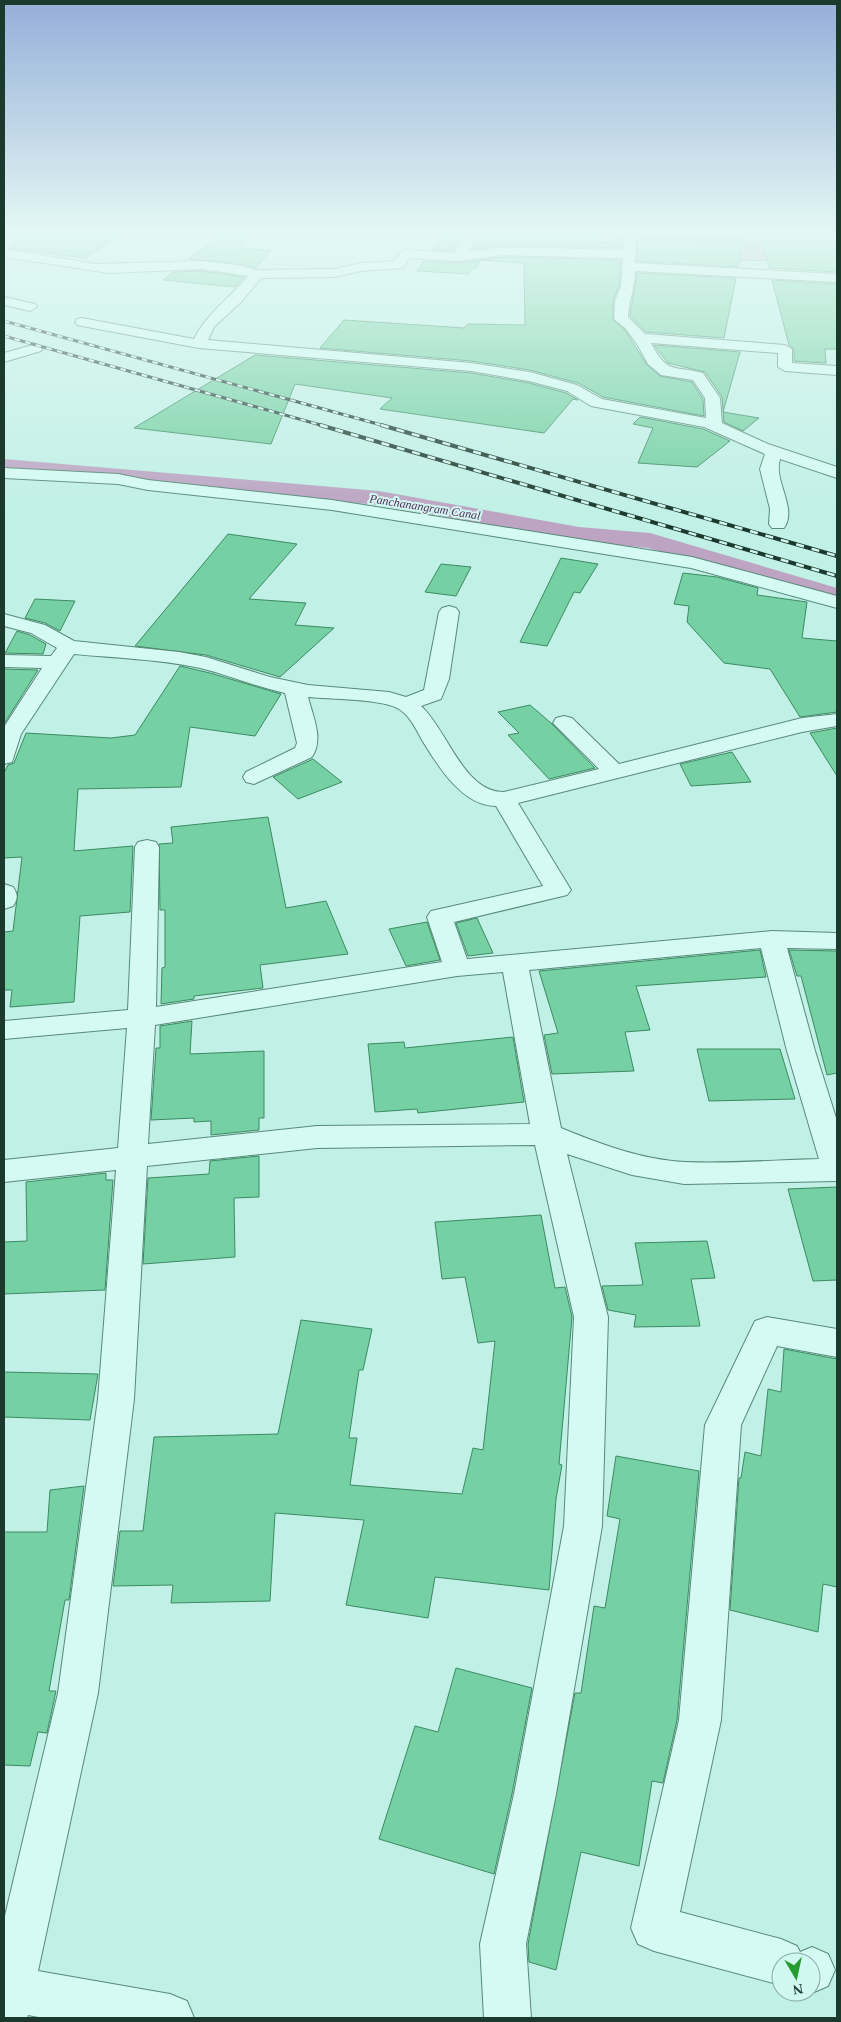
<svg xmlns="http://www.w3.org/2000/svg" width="841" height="2022" viewBox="0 0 841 2022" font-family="'Times New Roman',serif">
  <rect width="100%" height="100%" fill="#c1f0e6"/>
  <!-- water -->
  <polygon fill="#bca4c2" stroke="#8a6a90" points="661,237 771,238 791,260 723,261 671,258"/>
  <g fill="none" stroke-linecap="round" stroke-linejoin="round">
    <!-- canal -->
    <polygon fill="#bca4c2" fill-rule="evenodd" points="4,459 379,491 579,527 650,533 837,588 837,604 648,548 579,541 379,505 4,473"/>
  </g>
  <!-- building -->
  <g fill="#75d0a3" stroke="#3c8a63">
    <polygon points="27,231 125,231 85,258 10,248 11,245"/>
    <polygon points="225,231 248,231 241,249 271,250 256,268 238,263 189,259"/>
    <polygon points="445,231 466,231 453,251 432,250"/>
    <polygon points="482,231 535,234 536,231 585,233 589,231 597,237 622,237 621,248 503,245 472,250"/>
    <polygon points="638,238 743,241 738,267 637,261"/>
    <polygon points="762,241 837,243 837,272 769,268"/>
    <polygon points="503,257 621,260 619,286 613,301 613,320 625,330 647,365 660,376 692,382 703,399 704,416 603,397 578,383 530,370 471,361 320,348 344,320 464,328 468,324 525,325 524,263 481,260 476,268 472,268 468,274 417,271 424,261 458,263"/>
    <polygon points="201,271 244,277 235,287 163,280 173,272"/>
    <polygon points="637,273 736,278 724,338 646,332 630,316"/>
    <polygon points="772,280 837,284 837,349 825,349 826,363 794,361 794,349 789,345"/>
    <polygon points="654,345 740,352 723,412 759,418 743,431 724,422 722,397 705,372 668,363"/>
    <polygon points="255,355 471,373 529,383 566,393 578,400 573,399 544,433 380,409 392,398 295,384 271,444 134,428"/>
    <polygon points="640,417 703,429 730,441 697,467 638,463 653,428 633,424"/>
    <polygon points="228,534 297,544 249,599 306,603 295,625 334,628 280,677 206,655 135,646"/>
    <polygon points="561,558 598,564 580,593 574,592 547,646 520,642"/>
    <polygon points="441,564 471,567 456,596 425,592"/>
    <polygon points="683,573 717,577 758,588 757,595 807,602 802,638 837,641 837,712 800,717 770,669 724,663 687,622 689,606 674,604"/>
    <polygon points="35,599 75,601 60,631 45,623 25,618"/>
    <polygon points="17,631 30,635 46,644 43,654 5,653"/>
    <polygon points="180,666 210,673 281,694 255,736 190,727 181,787 78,789 74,851 133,846 130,912 80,916 74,1002 10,1007 12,990 4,990 4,932 13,931 22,857 4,858 4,773 8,765 14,763 26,733 111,738 135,735"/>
    <polygon points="4,669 38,670 4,724"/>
    <polygon points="530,705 551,723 595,768 549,779 508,735 519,733 498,712"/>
    <polygon points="837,728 837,776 810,733"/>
    <polygon points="732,752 751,782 691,786 680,764"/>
    <polygon points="313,759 342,782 298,799 273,777"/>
    <polygon points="268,817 286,908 326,901 348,954 260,965 263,988 194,996 194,999 161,1004 162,968 165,967 165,910 160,910 159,844 173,843 171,827"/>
    <polygon points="477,918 493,953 468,956 456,923"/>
    <polygon points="427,922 440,960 406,966 389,929"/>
    <polygon points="760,950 766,977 636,986 650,1030 625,1032 634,1071 552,1074 544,1035 558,1033 539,971"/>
    <polygon points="789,950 837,951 837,1073 827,1075 801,976 797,976"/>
    <polygon points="192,1021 190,1054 264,1051 264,1118 259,1118 259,1130 211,1135 211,1121 194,1122 194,1118 151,1120 156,1048 160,1048 160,1026"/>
    <polygon points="513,1037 524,1102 418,1113 417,1109 375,1112 368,1044 404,1042 405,1048"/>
    <polygon points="697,1049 780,1049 795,1099 709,1101"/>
    <polygon points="259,1156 259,1197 234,1198 235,1257 143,1264 148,1178 209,1174 210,1161"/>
    <polygon points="106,1173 106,1180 113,1180 105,1290 4,1294 4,1242 27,1241 26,1182"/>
    <polygon points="837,1187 837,1280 813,1281 788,1189"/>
    <polygon points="541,1215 555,1288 565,1287 572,1317 559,1464 562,1465 556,1499 549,1590 435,1577 428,1618 346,1605 364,1520 275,1513 270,1601 171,1603 173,1585 113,1586 120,1531 143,1531 154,1437 278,1434 301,1320 372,1329 363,1370 359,1370 349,1438 357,1438 350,1485 462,1494 473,1448 483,1450 495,1341 478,1343 465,1277 442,1279 435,1222"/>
    <polygon points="707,1241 715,1278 691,1279 700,1326 634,1327 636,1315 608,1310 602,1286 643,1285 635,1243"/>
    <polygon points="784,1349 837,1359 837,1587 823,1584 818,1632 730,1610 739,1478 741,1478 745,1452 761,1456 768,1389 781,1392"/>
    <polygon points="4,1372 98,1374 90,1420 4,1417"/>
    <polygon points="616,1456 699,1471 677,1720 663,1783 652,1781 639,1866 581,1852 556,1970 529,1962 528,1944 575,1693 581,1693 594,1606 605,1608 620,1519 607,1516"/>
    <polygon points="84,1486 69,1600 65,1600 49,1691 56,1691 47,1733 38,1732 30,1766 4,1765 4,1532 47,1532 50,1490"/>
    <polygon points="456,1668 532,1688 512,1794 494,1874 379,1839 415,1726 438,1732"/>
  </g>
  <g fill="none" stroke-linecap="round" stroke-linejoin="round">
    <defs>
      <g id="street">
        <polygon points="12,231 25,231 8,245 4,246 4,236"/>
        <path d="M468,231H480L468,252L503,247L623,250L624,235H597L591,231L837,233V241L636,236L635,263L837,274V282L635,271C635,287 629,301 628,317L645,334L785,345L792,349V363L837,366V375L785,371L778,367V353L651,343C668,375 673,365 703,373L720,398L722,423L768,444L837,467V478L780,459C773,481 798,508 784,528H772L769,524L770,509L760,469L765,454L704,427L591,406L567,391L529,381L471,371L199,348L82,326L77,325L75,322L77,319L82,318L194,339C206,314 231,297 248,276L201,269L109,273L4,257V249L96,264L201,261L238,265L257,270L335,269L361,263L394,261L402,251L407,250L454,253ZM503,255L623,258L621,286L615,301L614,319L626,329L637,344L648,364L661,375L693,380L705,398L706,418L602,399L577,385L530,372L471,363L208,340L214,327L241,302L261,278L335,277L361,271L403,268L410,258L458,261Z"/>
        <polygon points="4,297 35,304 37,307 30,311 4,305"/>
        <polygon points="36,344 43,348 41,351 4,362 4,353"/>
        <polygon points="4,468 118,474 148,480 332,500 692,557 837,596 837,608 691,568 332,510 148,490 118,484 4,478"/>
        <path d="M449,606L456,608L459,612L449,679L441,699L421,706C447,729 463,792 504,792L599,769L553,723L556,718L564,716L572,718L619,764L802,718L837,714V726L802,732L518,803L571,890L567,895L454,922L467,959L772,931L837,933V949L787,948L815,1051L837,1121V1181L684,1184L632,1175L567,1154L608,1317L602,1526L556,1794L526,1944L531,2018H484L480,1944L514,1794L564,1526L574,1317L535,1145L317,1148L147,1166L134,1399L98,1693L38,1971L170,1994L187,2001L194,2018H44L28,2015L27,2018H4V1920L58,1693L98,1399L116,1170L4,1182V1160L118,1148L127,1028L4,1039V1021L128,1010L135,847L138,842L147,840L156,842L159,847L156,1007L442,962L427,917L431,911L543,886L496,806C462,806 438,766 422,740C416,729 410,716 399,709C384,699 328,699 308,697C313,717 324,739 312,757L254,784L246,782L243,777L246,772L295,748L297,743L285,693C256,687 229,675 200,668C159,659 115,658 74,654L21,734L12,762L4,764V727L42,668L4,667V655L51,656L57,648L31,633L4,626V614L45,625L74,641L179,652L206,657L270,677L308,685L389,692L406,697L424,690L439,612L442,608ZM761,948L787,1051L819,1159C775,1160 729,1164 685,1162C642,1160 600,1144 561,1128L529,970ZM503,972L530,1124L317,1126L148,1144L155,1025L457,976Z"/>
        <path d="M4,884L13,887C18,894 18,899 13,906L4,909Z"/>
        <polygon points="767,1317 837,1329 837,1357 777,1346 741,1425 721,1720 680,1912 781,1939 797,1946 800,1952 812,1947 828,1954 835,1970 828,1986 812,1993 808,1992 811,1992 811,1962 781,1962 781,1985 654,1951 638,1944 631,1928 679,1720 705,1425 755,1321"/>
      </g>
    </defs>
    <!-- street casing -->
    <use href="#street" stroke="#578a77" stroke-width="2"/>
    <!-- street -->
    <use href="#street" fill="#d4faf3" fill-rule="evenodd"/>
    <defs>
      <g id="rail-far1">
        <polyline points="4,321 385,426"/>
        <polyline points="4,336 324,426"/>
      </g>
      <g id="rail">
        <polyline points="320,425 837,576"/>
        <polyline points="381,425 837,556"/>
      </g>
    </defs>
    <!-- rail-far1 casing -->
    <use href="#rail-far1" stroke="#1c392d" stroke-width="3"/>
    <!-- rail casing -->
    <use href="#rail" stroke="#1c392d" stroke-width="4"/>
    <!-- rail-far1 -->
    <use href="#rail-far1" stroke="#d0f7f0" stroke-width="2" stroke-dasharray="5.5" stroke-linecap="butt"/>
    <!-- rail -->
    <use href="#rail" stroke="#d0f7f0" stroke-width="2.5" stroke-dasharray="8" stroke-linecap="butt"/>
  </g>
  <!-- sky -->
  <linearGradient id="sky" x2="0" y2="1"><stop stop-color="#96aed9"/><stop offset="0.45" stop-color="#e3f8f4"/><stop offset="1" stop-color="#e3f8f4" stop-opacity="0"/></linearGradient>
  <rect width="841" height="514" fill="url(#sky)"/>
  <g text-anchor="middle" stroke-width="4" stroke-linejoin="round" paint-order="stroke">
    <!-- far-water labels -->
    <g font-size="12" font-style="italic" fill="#592b58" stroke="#d0f7f0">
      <text transform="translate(425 507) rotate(9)" y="4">Panchanangram Canal</text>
    </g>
  </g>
  <!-- border -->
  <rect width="841" height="2022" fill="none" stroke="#1c392d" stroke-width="10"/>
  <!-- north arrow -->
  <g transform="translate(796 1977) rotate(171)"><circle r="24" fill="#d0f7f0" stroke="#88aba2"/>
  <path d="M0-4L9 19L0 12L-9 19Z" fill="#259c2f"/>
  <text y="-8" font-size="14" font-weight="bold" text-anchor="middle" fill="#1c392d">N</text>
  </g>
</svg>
